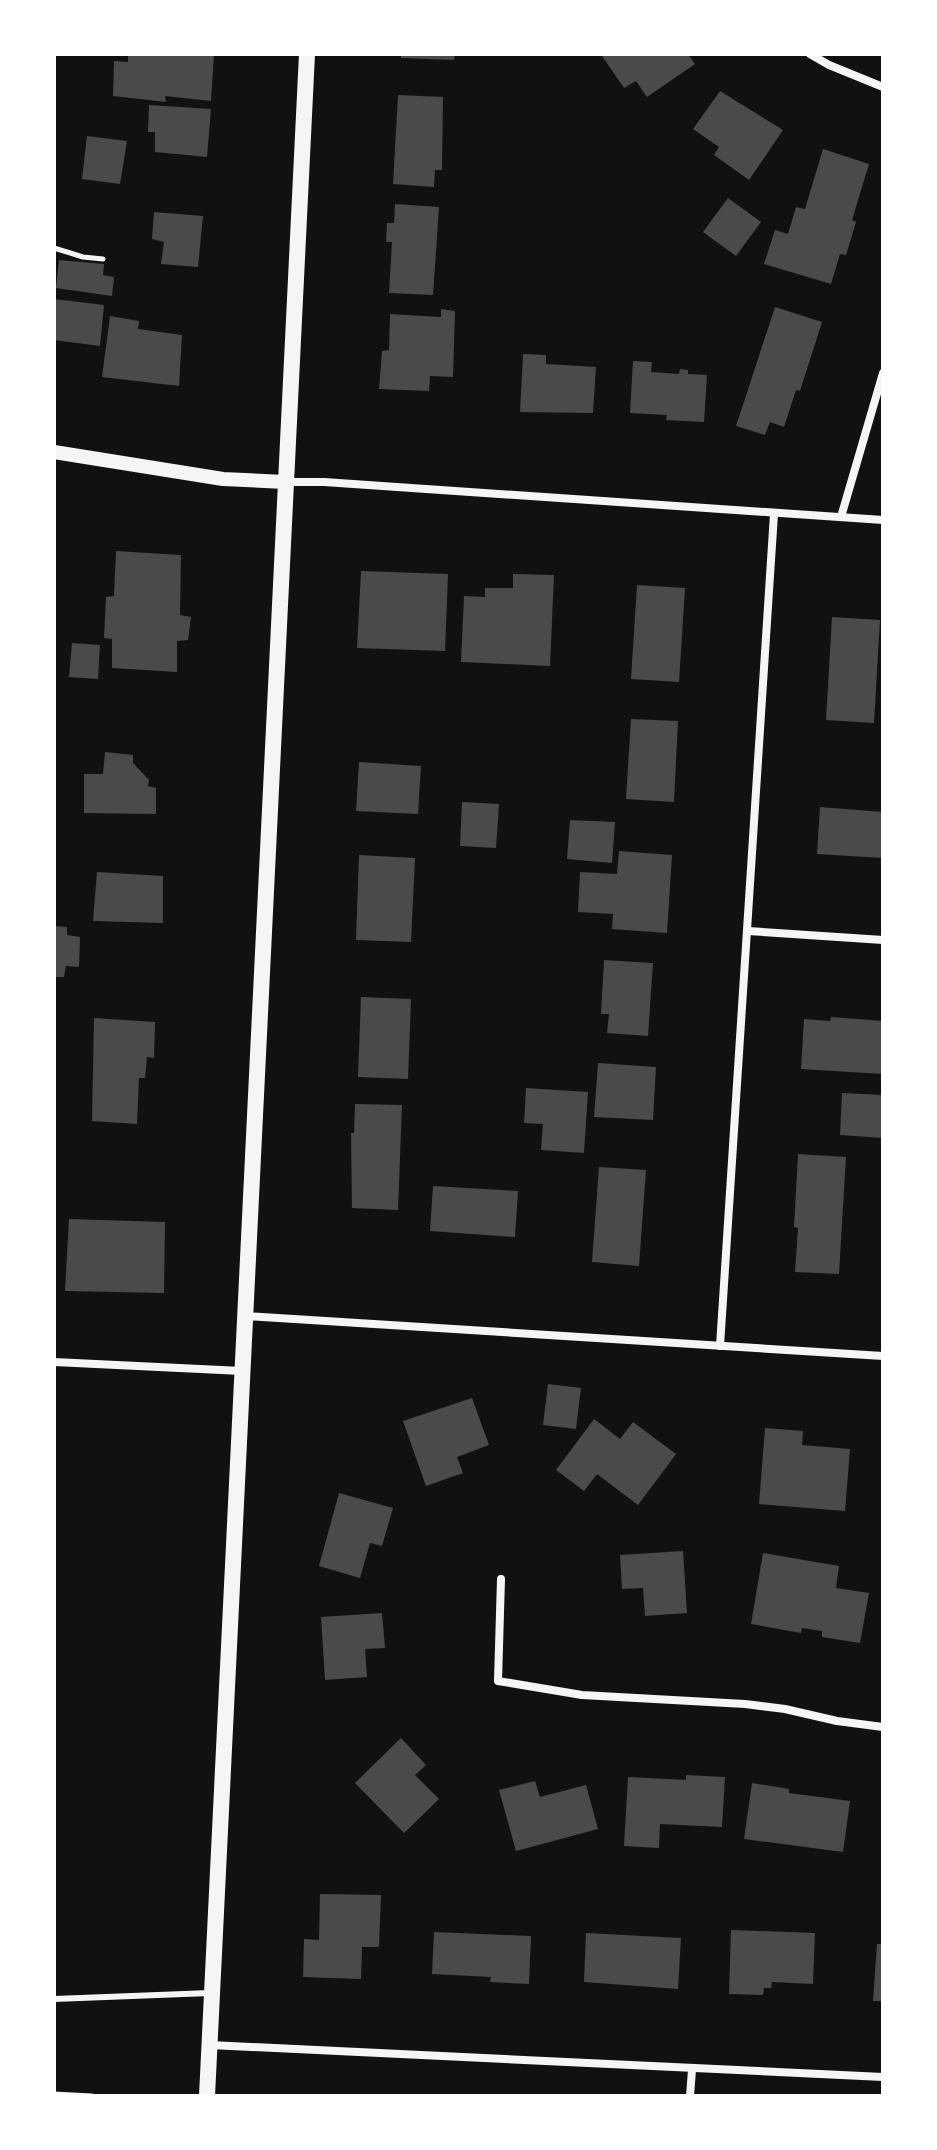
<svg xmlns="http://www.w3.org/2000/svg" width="937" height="2150" viewBox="0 0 937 2150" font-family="Georgia,serif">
  <rect width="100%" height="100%" fill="#111"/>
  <!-- building -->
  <g fill="#4a4a4a">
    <polygon points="128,54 214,54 211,101 165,96 166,102 113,96 114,61 128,62"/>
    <polygon points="401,54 455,54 454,60 401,58"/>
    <polygon points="605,54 688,54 695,64 647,97 636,81 624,88 602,56"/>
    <polygon points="720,91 783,130 749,180 714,155 719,147 693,129"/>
    <polygon points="398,95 443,97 442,170 435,170 434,187 393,184"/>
    <polygon points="149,105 211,109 207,157 155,152 155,132 148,132"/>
    <polygon points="87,136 127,141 120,184 82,179"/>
    <polygon points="823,149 869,164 852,220 856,222 846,255 840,254 831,284 764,264 775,230 788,234 796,207 805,209"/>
    <polygon points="728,198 761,222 736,256 703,232"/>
    <polygon points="395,204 439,207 433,295 389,293 392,242 386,242 387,223 394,223"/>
    <polygon points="154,212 203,216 198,267 161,264 164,242 152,239"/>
    <polygon points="59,260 104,264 103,275 114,277 112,296 56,288"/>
    <polygon points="54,299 104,305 100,346 54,340"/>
    <polygon points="775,307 822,322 800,391 796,390 784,427 770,422 765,435 736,426"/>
    <polygon points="441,309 455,311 453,377 430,376 429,391 379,389 382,351 389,350 390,314 441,317"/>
    <polygon points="110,316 139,321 138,329 182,335 179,386 102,377"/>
    <polygon points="523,354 546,355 546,364 596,367 593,413 520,412"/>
    <polygon points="633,361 652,362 651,372 679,374 680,369 688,370 688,374 707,375 704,422 666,420 667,415 630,413"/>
    <polygon points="116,551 181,555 180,615 191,617 188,640 177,641 177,672 112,668 112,639 104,638 106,597 114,596"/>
    <polygon points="361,571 448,574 445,651 357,648"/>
    <polygon points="513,574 554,575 550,666 461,662 464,596 485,597 485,588 513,588"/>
    <polygon points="637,585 685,588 679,682 631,679"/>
    <polygon points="832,617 880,620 874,723 826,720"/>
    <polygon points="72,643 100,645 98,679 69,677"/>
    <polygon points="631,719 678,721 674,802 626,799"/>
    <polygon points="105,752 133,755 133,763 149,780 148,786 156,788 156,814 84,813 84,774 103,774"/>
    <polygon points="359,762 421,766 418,814 356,811"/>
    <polygon points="462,802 499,804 496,848 460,846"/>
    <polygon points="820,807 883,812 883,858 817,854"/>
    <polygon points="570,820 615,822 612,863 567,859"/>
    <polygon points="619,851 672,855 667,933 612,929 613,914 578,912 580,872 617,874"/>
    <polygon points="359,855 415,858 411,942 356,940"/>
    <polygon points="97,872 163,876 163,923 93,921"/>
    <polygon points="54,926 67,927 67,935 80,937 79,967 66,966 64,977 54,977"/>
    <polygon points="604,960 653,963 648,1036 607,1033 609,1014 601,1014"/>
    <polygon points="361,997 411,999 408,1079 358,1077"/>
    <polygon points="831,1017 883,1021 883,1074 801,1069 804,1019 830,1021"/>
    <polygon points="94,1018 155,1022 154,1058 147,1057 145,1078 139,1078 137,1124 92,1121"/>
    <polygon points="598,1063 656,1067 653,1120 594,1117"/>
    <polygon points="526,1088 588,1092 584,1153 541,1150 543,1124 524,1123"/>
    <polygon points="842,1093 883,1095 883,1138 840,1135"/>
    <polygon points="355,1104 402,1105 398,1210 352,1208 351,1133 354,1133"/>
    <polygon points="798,1154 846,1157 839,1274 795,1272 798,1228 794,1227"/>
    <polygon points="599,1167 646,1170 639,1266 592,1262"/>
    <polygon points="433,1186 518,1191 515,1237 430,1231"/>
    <polygon points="69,1219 165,1222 164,1293 65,1291"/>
    <polygon points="548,1384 581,1388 576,1429 543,1425"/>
    <polygon points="472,1398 489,1445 457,1457 463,1473 426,1486 403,1421"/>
    <polygon points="594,1419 620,1439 633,1422 676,1454 638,1505 597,1474 584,1491 556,1470"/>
    <polygon points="765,1428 803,1431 802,1445 850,1449 845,1511 759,1504"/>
    <polygon points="339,1493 393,1508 382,1546 370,1543 360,1578 319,1566"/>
    <polygon points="683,1551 687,1613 645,1616 643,1588 622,1589 620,1555"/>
    <polygon points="763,1553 839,1566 836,1588 869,1593 860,1643 822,1637 822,1631 802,1628 801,1633 751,1624"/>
    <polygon points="382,1613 385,1648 365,1649 367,1677 325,1680 321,1617"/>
    <polygon points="401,1738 426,1765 415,1775 439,1799 404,1833 355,1783"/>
    <polygon points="686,1775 725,1777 722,1827 660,1824 659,1848 624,1846 628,1777 686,1780"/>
    <polygon points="535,1781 540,1797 586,1785 598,1829 516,1851 499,1790"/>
    <polygon points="752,1783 789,1789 789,1793 850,1801 843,1852 744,1839"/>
    <polygon points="320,1894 381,1895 379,1947 362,1947 361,1979 303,1977 304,1939 319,1940"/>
    <polygon points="731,1930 815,1933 813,1984 772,1982 771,1988 764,1988 763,1995 729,1994"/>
    <polygon points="434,1932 531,1936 529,1984 490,1982 491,1977 432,1974"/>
    <polygon points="586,1933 681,1938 678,1989 584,1982"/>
    <polygon points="877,1944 883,1944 883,2001 873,2001"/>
  </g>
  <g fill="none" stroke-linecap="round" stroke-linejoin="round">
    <!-- path -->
    <g stroke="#f5f5f5" stroke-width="5">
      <polyline points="54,248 83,257 103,259"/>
      <polyline points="54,2094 92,2096"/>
    </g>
    <!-- service -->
    <polyline stroke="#f5f5f5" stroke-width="6" points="54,1999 210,1993"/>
    <!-- minor -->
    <g stroke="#f5f5f5" stroke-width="8">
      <polyline points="810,54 829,65 883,87"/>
      <polyline points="285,482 324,482 883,520"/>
      <polyline points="841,517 883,373"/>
      <polyline points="748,931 883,940"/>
      <polyline points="245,1316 883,1356"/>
      <polyline points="720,1346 774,514"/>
      <polyline points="54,1362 242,1371"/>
      <polyline points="501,1579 498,1681 582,1695 745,1704 785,1709 837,1721 883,1727"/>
      <polyline points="210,2045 883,2077"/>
      <polyline points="690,2096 692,2070"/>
    </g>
    <!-- tertiary -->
    <polyline stroke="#f5f5f5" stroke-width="14" points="54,452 223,479 285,482"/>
    <!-- secondary -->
    <polyline stroke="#f5f5f5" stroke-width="16" points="207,2096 307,54"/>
  </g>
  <!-- border -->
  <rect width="937" height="2150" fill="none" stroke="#ffffff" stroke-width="112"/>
</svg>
